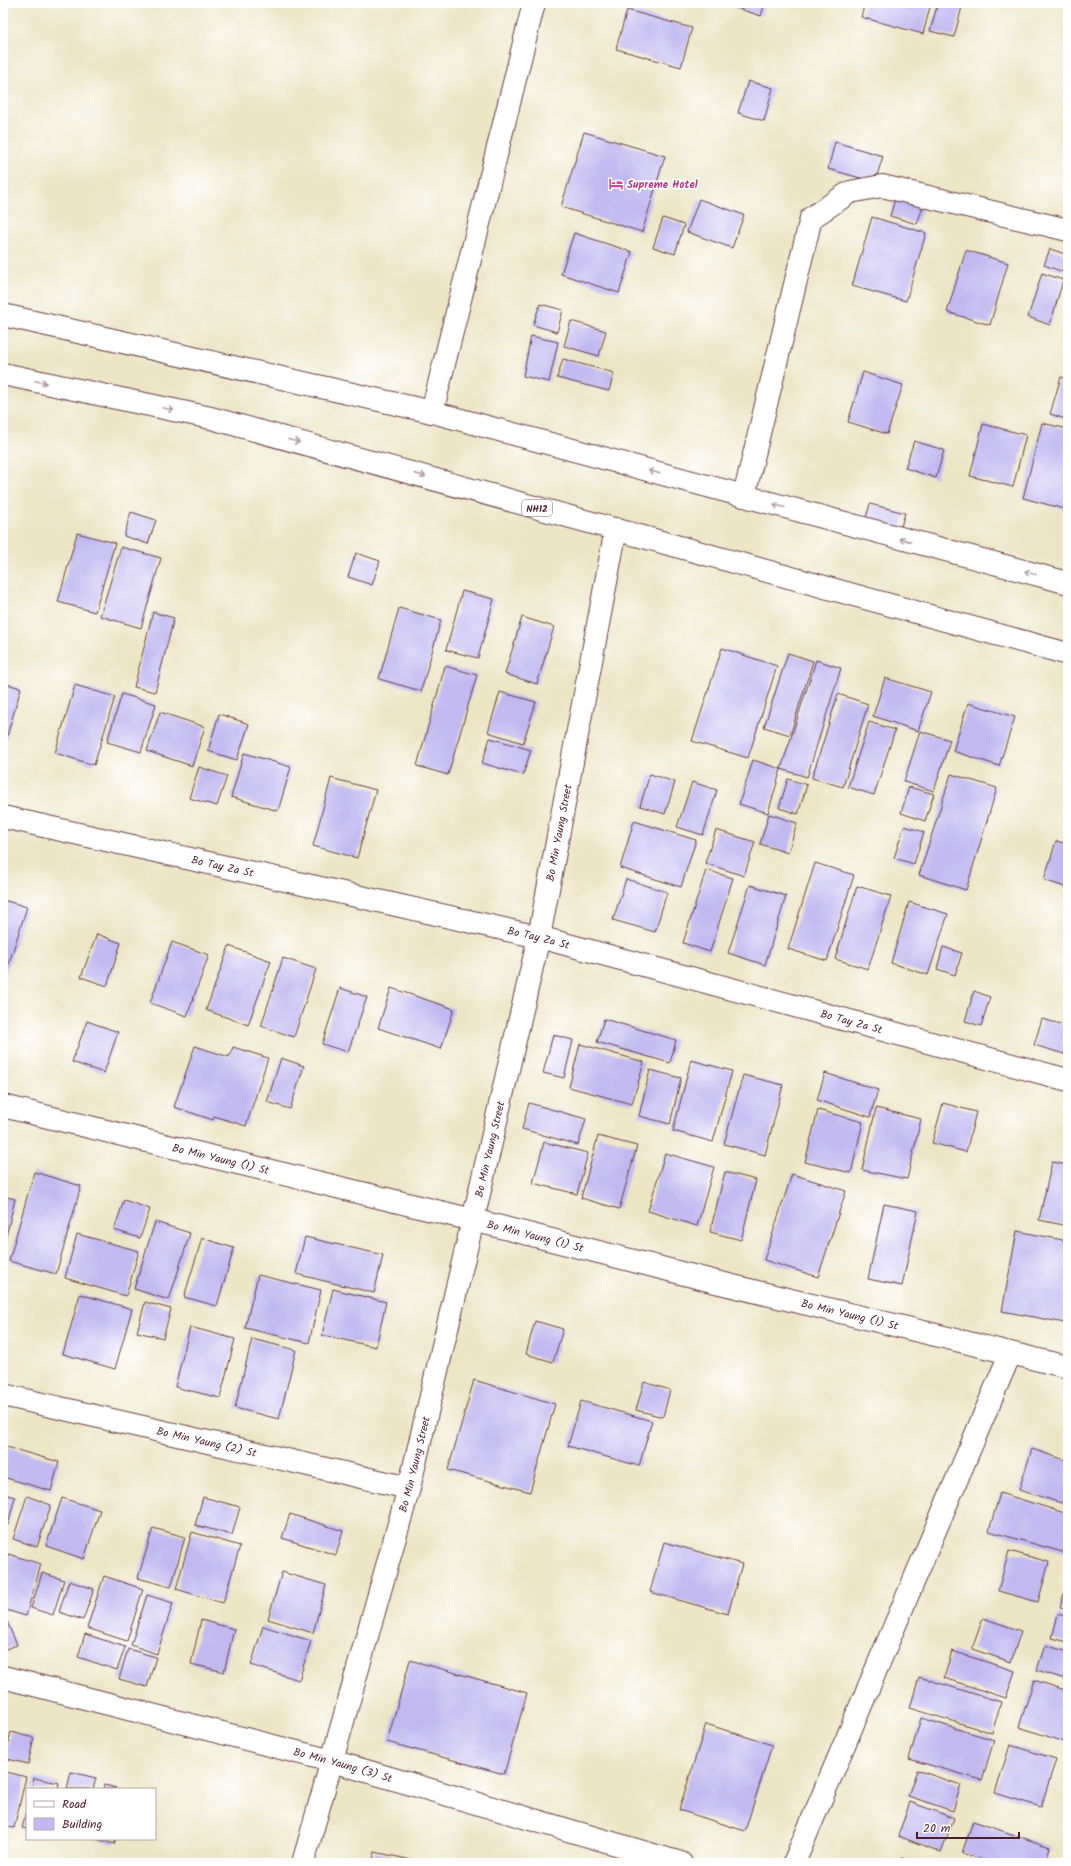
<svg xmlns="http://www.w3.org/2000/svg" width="1071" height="1866" viewBox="0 0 1071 1866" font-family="Kalam,sans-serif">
  <rect width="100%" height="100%" fill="#fff"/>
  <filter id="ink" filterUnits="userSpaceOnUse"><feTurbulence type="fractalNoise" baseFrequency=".025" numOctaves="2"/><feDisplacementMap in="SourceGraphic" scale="8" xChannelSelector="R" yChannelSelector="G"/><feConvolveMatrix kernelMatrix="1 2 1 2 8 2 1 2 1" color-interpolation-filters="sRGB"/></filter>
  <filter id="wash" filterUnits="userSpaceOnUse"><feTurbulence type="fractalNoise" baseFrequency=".012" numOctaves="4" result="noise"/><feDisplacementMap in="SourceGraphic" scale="16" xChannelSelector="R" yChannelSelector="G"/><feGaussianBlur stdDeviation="0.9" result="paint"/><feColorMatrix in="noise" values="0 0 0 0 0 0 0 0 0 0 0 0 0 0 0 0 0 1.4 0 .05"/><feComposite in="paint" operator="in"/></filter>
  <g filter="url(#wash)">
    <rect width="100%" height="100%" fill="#ece6c7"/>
    <g id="blocks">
      <!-- building -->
      <g fill="#c1b9f0">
        <polygon points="721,3 765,3 761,16"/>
        <polygon points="865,3 931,3 923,34 861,17"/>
        <polygon points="938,3 963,3 954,37 930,31"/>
        <polygon points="627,10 692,28 681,67 616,49"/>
        <polygon points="748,81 773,88 764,121 738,113"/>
        <polygon points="584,132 665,156 642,232 561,207"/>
        <polygon points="835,142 883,156 875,182 828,169"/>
        <polygon points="699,199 744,215 732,248 687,232"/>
        <polygon points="895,199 923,207 917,224 890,216"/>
        <polygon points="872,217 926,233 906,301 852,286"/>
        <polygon points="663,218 684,225 675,254 653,247"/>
        <polygon points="574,233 632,252 619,293 561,274"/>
        <polygon points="1050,249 1068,255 1063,272 1044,265"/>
        <polygon points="966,250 1008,263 990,325 947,312"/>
        <polygon points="1042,273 1063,280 1050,325 1028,317"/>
        <polygon points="540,304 563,310 557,332 533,325"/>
        <polygon points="571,321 606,331 599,356 564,346"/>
        <polygon points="531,336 558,342 549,382 523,376"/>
        <polygon points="563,359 614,373 609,391 557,378"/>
        <polygon points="863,372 903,385 887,434 848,422"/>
        <polygon points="1061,377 1068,379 1068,420 1050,414"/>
        <polygon points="1042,423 1068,429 1068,510 1023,498"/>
        <polygon points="983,424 1026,435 1013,487 970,476"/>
        <polygon points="914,441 944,450 936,478 905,468"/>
        <polygon points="870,504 905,513 900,530 865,521"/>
        <polygon points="131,512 156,520 148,544 124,536"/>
        <polygon points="77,533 115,543 95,612 58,602"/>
        <polygon points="121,547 161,558 141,628 100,616"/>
        <polygon points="356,553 380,561 372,585 348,577"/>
        <polygon points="462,591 494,599 478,658 446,650"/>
        <polygon points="399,608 441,620 421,691 379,679"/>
        <polygon points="153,612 174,618 155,692 134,687"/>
        <polygon points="522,617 554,627 537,684 505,674"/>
        <polygon points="722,648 777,666 748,758 692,741"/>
        <polygon points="788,653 813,661 790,735 764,727"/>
        <polygon points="816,660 841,668 807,777 781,769 768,813 739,804 753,760 781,769"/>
        <polygon points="445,666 477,675 448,775 417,766"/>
        <polygon points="885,678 931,692 918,731 873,716"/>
        <polygon points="3,683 21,688 3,750"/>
        <polygon points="75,685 115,697 94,765 55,753"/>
        <polygon points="500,692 536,702 523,743 488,732"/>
        <polygon points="122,694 156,704 141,752 107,742"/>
        <polygon points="838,694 868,704 843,787 812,778"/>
        <polygon points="968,703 1015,717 999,766 953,751"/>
        <polygon points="160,712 205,727 192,766 147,751"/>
        <polygon points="219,714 249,724 237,760 208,751"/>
        <polygon points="869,722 895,730 874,795 848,787"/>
        <polygon points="920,731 950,740 934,791 904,782"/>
        <polygon points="490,738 531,750 523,775 482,763"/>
        <polygon points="244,753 291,767 278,811 231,797"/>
        <polygon points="199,767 227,776 217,806 189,798"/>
        <polygon points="650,774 675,782 665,814 640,806"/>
        <polygon points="951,774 997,788 966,890 919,875"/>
        <polygon points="331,778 376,790 357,858 313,846"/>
        <polygon points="788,779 807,785 798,814 779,808"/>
        <polygon points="692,782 717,790 703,835 677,827"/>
        <polygon points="909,787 934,794 925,821 901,813"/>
        <polygon points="769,814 797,823 788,853 760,844"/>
        <polygon points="634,821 696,840 681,887 620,868"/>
        <polygon points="904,826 924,832 914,864 894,858"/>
        <polygon points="716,830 755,842 744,876 705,863"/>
        <polygon points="1056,841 1068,844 1068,888 1044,880"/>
        <polygon points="815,863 854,875 827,961 788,949"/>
        <polygon points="706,870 733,878 710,952 683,943"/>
        <polygon points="626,879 667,892 655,932 613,920"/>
        <polygon points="750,885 786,896 765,965 728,953"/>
        <polygon points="857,886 891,896 868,969 835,959"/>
        <polygon points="3,900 27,907 3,982"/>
        <polygon points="909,902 948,914 928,975 891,963"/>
        <polygon points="97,934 121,943 107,986 81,977"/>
        <polygon points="172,942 209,955 187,1016 150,1003"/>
        <polygon points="229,946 271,961 248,1025 206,1010"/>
        <polygon points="943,947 962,953 955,975 937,969"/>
        <polygon points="283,958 316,969 294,1037 261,1026"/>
        <polygon points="340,988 367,997 348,1052 322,1044"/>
        <polygon points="391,988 454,1009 441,1049 378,1028"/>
        <polygon points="974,991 990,997 981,1026 965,1021"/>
        <polygon points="604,1019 676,1040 670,1063 597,1042"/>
        <polygon points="1042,1019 1068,1026 1068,1042 1064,1054 1034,1045"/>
        <polygon points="87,1021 118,1032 104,1073 72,1062"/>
        <polygon points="553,1035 573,1040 564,1078 543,1073"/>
        <polygon points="580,1044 644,1062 632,1104 569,1087"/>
        <polygon points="195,1046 229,1057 233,1047 268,1058 246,1126 214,1116 213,1120 174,1107"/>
        <polygon points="281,1058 304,1066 290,1109 267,1102"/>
        <polygon points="691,1060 732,1071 713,1142 673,1131"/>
        <polygon points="650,1070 681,1078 670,1124 639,1116"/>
        <polygon points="825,1073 878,1090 870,1117 817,1100"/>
        <polygon points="743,1075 783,1085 765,1155 724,1144"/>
        <polygon points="529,1103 586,1119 578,1145 522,1129"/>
        <polygon points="943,1103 976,1112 966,1152 932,1143"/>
        <polygon points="876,1108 921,1119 907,1179 862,1170"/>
        <polygon points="818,1110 863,1122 851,1173 805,1162"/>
        <polygon points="598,1136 637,1146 619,1209 581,1198"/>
        <polygon points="544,1142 588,1153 577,1194 533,1183"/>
        <polygon points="665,1153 714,1167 697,1226 648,1211"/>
        <polygon points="1052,1162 1068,1165 1068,1226 1039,1220"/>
        <polygon points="34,1172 81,1186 56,1274 9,1261"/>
        <polygon points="725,1172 756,1180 741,1240 710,1232"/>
        <polygon points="792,1174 846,1191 818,1277 764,1260"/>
        <polygon points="3,1196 15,1199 4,1245 3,1245"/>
        <polygon points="124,1200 150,1209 140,1238 114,1230"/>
        <polygon points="884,1204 918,1211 902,1286 868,1279"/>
        <polygon points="155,1222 190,1233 169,1300 134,1289"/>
        <polygon points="1017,1231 1068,1241 1068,1307 1065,1323 1002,1311"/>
        <polygon points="77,1234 139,1251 126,1296 65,1278"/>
        <polygon points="305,1237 383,1255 374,1293 296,1274"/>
        <polygon points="202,1238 234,1248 217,1306 184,1297"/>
        <polygon points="258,1275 321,1290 309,1343 245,1328"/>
        <polygon points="333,1289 386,1302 376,1347 322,1335"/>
        <polygon points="80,1294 132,1309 115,1369 63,1354"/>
        <polygon points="145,1302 171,1309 163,1338 137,1332"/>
        <polygon points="535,1321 563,1329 553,1362 526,1354"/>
        <polygon points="190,1327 235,1339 220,1398 175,1387"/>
        <polygon points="252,1339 296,1350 279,1419 235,1408"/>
        <polygon points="474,1380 555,1404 530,1492 448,1470"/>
        <polygon points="644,1382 670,1390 663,1417 636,1410"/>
        <polygon points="581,1401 652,1421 639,1466 568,1446"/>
        <polygon points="3,1446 59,1462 51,1491 3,1477"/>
        <polygon points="1032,1449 1068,1461 1068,1505 1019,1490"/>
        <polygon points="1000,1493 1068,1514 1068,1545 1066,1553 989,1531"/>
        <polygon points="3,1494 15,1497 8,1525 3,1524"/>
        <polygon points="27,1496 51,1505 37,1547 13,1539"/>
        <polygon points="203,1497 240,1507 232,1535 195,1525"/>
        <polygon points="62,1498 100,1510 84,1559 46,1546"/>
        <polygon points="290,1514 343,1531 336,1555 282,1538"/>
        <polygon points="153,1528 185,1537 171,1587 138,1578"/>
        <polygon points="192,1532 240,1546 223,1603 176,1589"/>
        <polygon points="664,1542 742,1564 728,1614 650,1592"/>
        <polygon points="1009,1551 1049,1562 1038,1602 998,1591"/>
        <polygon points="8,1554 41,1564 26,1616 3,1609 3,1571"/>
        <polygon points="282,1572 326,1585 313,1633 268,1619"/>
        <polygon points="42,1573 64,1580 53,1615 31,1608"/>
        <polygon points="104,1576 143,1589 127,1641 87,1628"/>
        <polygon points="1068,1580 1068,1610 1060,1607"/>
        <polygon points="69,1581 94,1589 83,1620 59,1612"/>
        <polygon points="147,1595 173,1603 157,1654 131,1645"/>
        <polygon points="1058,1614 1068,1617 1068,1642 1052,1638"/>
        <polygon points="5,1617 17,1645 3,1650 3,1618"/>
        <polygon points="983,1618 1021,1631 1011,1662 972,1649"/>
        <polygon points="201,1620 234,1629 224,1672 191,1664"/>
        <polygon points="263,1626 311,1641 299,1680 251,1665"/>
        <polygon points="85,1634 125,1647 117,1670 78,1657"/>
        <polygon points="1045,1645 1068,1652 1068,1680 1037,1670"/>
        <polygon points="128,1649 156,1657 147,1687 119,1679"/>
        <polygon points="952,1651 1015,1671 1006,1698 944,1678"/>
        <polygon points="410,1660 527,1693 504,1774 387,1742"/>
        <polygon points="919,1677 1001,1702 992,1733 910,1708"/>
        <polygon points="1034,1680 1068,1691 1068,1743 1019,1727"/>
        <polygon points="921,1718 994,1740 982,1780 909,1759"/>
        <polygon points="706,1724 772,1745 745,1831 679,1810"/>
        <polygon points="11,1732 34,1738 28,1764 4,1758"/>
        <polygon points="1010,1745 1056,1759 1041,1807 995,1793"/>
        <polygon points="917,1770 961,1785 953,1811 908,1796"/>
        <polygon points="3,1771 26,1777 14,1828 3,1826"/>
        <polygon points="71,1772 96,1778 93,1789 67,1789"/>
        <polygon points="34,1778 59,1783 58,1789 32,1789"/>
        <polygon points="104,1785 116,1788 116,1789 103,1789"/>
        <polygon points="910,1802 954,1818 941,1852 898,1836"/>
        <polygon points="27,1810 27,1829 22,1828"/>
        <polygon points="973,1821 1050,1847 1045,1863 992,1863 962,1853"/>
        <polygon points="96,1839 116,1839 114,1844"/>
        <polygon points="375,1852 416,1861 416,1863 372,1863"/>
        <polygon points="902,1858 915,1863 899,1863"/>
      </g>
    </g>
  </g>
  <g filter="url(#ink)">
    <use href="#blocks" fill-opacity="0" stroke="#623d42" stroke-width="1"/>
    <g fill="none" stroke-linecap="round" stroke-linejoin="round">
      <defs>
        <g id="street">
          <polyline points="432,412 534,3"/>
          <polyline points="744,496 811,218 850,192 882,186 1068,230"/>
          <path id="s1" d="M3,817L539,937L1068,1080"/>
          <path id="s2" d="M3,1106L473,1220L716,1282L1068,1367"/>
          <path id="s3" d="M3,1395L409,1488"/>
          <path id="s4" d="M3,1677L332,1761L681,1863"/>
          <path id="s5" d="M303,1863L409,1488L473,1220L539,937L616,529"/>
          <polyline points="794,1863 1010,1354"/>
        </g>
        <g id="highway">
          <polyline points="3,315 432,412 1068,583"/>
          <polyline points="3,374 211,418 1068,654"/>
        </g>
      </defs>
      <!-- street casing -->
      <use href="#street" stroke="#623d42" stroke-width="24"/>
      <!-- highway casing -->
      <use href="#highway" stroke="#623d42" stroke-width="24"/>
      <!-- street -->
      <use href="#street" stroke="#fff" stroke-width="22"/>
      <!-- highway -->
      <use href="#highway" stroke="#fff" stroke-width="22"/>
    </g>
    <!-- one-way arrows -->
    <defs><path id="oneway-shaft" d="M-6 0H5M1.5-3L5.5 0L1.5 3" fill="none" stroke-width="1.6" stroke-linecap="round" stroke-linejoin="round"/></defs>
    <g stroke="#ae9aa0">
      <use href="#oneway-shaft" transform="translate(41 382) rotate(12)"/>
      <use href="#oneway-shaft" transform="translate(168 409) rotate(12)"/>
      <use href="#oneway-shaft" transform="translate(294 441) rotate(15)"/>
      <use href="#oneway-shaft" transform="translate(654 472) rotate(-165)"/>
      <use href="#oneway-shaft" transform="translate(420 475) rotate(15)"/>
      <use href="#oneway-shaft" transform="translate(779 506) rotate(-165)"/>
      <use href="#oneway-shaft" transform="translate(905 540) rotate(-165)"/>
      <use href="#oneway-shaft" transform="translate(1030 573) rotate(-165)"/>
    </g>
  </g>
  <!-- icons -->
  <defs>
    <symbol id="hotel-bare" viewBox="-9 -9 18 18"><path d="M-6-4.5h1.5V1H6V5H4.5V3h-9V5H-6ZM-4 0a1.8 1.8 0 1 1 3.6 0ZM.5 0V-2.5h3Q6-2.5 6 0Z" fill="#d1479c" stroke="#fff" stroke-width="2.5" paint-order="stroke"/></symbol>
  </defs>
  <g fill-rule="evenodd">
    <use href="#hotel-bare" x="606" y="174" width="20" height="20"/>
  </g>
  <g text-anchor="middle" stroke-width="3.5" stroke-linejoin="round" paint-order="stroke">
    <!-- shield labels -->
    <rect fill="#fff" stroke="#80626b" stroke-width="1" x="522" y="500" width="30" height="16" rx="3"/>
    <g font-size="10" font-weight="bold" fill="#4a1f2b">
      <text x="537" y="512">NH12</text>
    </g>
    <!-- hotel labels -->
    <g font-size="11" font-weight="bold" fill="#b23c85" stroke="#fff" text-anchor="start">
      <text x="627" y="188">Supreme Hotel</text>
    </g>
    <!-- street labels -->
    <g font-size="11" fill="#4a1f2b" stroke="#fff">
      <text dy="4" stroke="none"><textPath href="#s5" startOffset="1062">Bo Min Yaung Street</textPath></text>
      <text dy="4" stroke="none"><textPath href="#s1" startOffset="225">Bo Tay Za St</textPath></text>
      <text dy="4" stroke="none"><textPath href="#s1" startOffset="549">Bo Tay Za St</textPath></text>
      <text dy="4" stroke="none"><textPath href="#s1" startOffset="873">Bo Tay Za St</textPath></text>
      <text dy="4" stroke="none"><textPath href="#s5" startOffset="738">Bo Min Yaung Street</textPath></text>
      <text dy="4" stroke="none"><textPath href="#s2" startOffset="224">Bo Min Yaung (1) St</textPath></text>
      <text dy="4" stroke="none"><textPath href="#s2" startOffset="548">Bo Min Yaung (1) St</textPath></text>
      <text dy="4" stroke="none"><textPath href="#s2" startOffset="872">Bo Min Yaung (1) St</textPath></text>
      <text dy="4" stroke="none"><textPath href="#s3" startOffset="209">Bo Min Yaung (2) St</textPath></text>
      <text dy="4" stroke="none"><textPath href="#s5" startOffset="414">Bo Min Yaung Street</textPath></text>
      <text dy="4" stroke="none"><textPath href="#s4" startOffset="351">Bo Min Yaung (3) St</textPath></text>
    </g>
  </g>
  <!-- margin -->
  <rect width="1071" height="1866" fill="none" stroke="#fff" stroke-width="16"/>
  <!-- legend -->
  <rect x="26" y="1788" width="130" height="52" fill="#ffffff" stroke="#b7a5aa"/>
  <rect x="34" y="1801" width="20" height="6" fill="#ffffff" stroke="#b7a5aa"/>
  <text x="62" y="1808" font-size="12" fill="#4a1f2b">Road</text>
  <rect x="34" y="1818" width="20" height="12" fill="#c1b9f0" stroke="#b7a5aa"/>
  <text x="62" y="1828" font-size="12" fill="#4a1f2b">Building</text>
  <!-- scale -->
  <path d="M917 1832v6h102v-6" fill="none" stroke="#4a1f2b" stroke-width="2"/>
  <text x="923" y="1832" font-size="12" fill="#4a1f2b" stroke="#ffffff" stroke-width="3" paint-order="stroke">20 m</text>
</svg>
